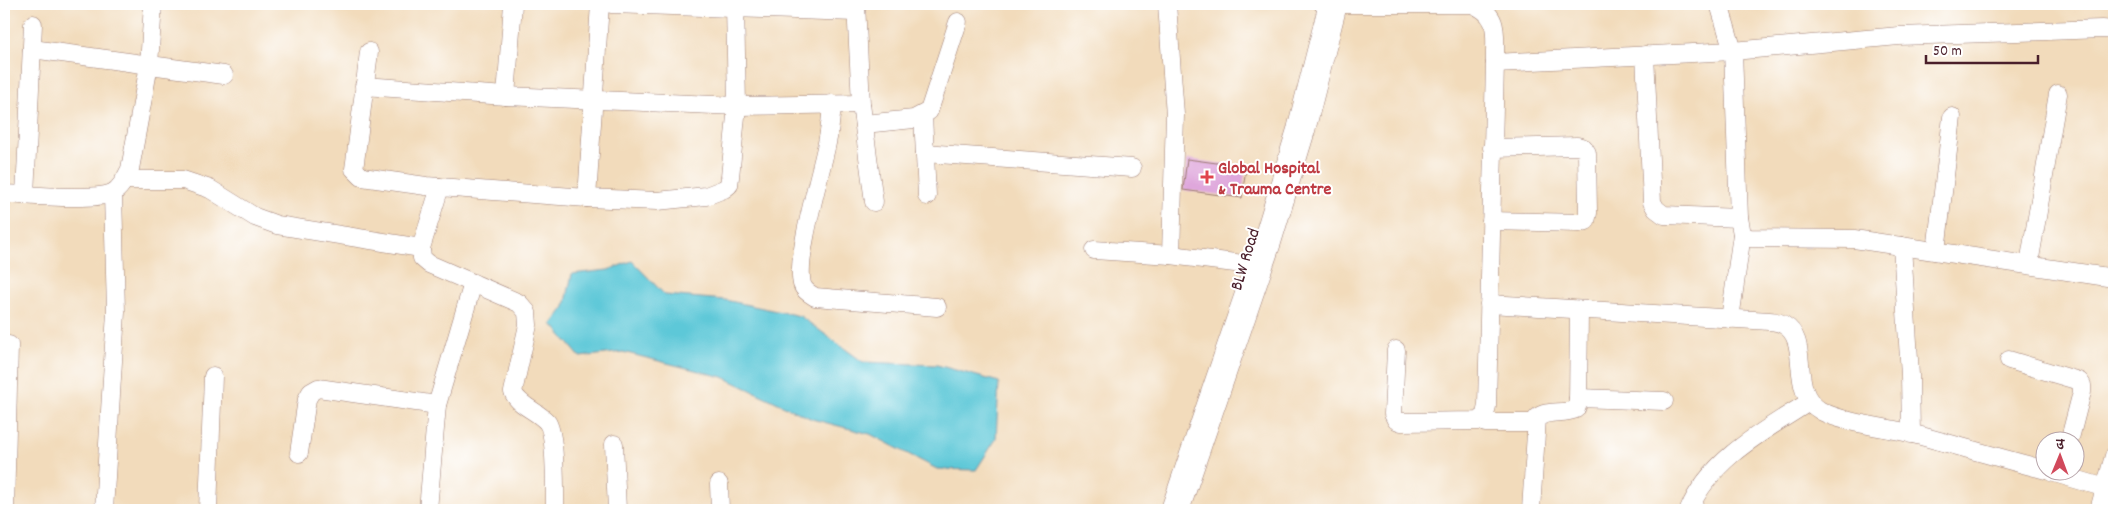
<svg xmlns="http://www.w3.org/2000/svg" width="2118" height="514" viewBox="0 0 2118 514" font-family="Dekko,'Playpen Sans Deva',sans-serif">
  <rect width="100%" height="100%" fill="#fff"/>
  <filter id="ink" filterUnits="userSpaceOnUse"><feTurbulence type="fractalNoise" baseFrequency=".02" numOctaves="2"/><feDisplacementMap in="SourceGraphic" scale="10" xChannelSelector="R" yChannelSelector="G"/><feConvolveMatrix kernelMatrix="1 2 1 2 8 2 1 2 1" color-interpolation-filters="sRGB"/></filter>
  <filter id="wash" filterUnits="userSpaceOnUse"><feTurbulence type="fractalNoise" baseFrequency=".0096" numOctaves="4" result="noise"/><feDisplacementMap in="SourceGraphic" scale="20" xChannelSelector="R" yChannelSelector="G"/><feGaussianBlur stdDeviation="1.12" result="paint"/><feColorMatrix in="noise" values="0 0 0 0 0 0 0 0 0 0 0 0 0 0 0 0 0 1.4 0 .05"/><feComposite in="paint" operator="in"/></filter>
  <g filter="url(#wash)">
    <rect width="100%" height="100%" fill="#f2dbbb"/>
    <!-- water -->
    <polygon fill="#5dc8d8" stroke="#547482" points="632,261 665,295 725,300 800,316 863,362 937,365 999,382 996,439 976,470 937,469 870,434 812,419 723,377 623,352 580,357 552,324 565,307 572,274 608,270"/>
    <g id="blocks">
      <!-- building -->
      <polygon fill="#dfa7dc" points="1187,159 1246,167 1242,198 1183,190"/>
    </g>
  </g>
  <g filter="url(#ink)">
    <use href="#blocks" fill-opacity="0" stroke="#9e7d73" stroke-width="1"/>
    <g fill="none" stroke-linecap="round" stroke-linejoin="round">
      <defs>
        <g id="street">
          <polyline points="611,4 856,12"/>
          <polyline points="856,4 861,104 874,202"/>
          <polyline points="1167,4 1175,115 1171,255"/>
          <path d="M1323,4H1472C1502,15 1494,37 1495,63L1487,406L1484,418L1478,421L1401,422L1396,420L1393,414L1396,350"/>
          <polyline points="1719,4 1733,51 1739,218 1742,234 1749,238 1854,239 2114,278"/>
          <polyline points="32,49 224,75"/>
          <polyline points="369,52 355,162 354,169 362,177 426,186 587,198 657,201 706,196 724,189 729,185 730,177 737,106 735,4"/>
          <polyline points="1645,55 1652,202 1656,209 1664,215 1739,218"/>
          <polyline points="1495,63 1733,51 1899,36 2102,29 2114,30"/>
          <polyline points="364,86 506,96 737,106 861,104"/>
          <polyline points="506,96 513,4"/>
          <path d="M832,104C831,117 830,130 827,143C821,173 795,258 802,284C804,291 809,293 815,297L937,307"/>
          <polyline points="923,115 927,196"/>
          <polyline points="864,124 914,119 929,111 958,22"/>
          <polyline points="925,153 1132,168"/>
          <polyline points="125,180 183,180 210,189 255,217 277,225 421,248"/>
          <path d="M440,187L421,248L422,258L429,264L519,303L527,312L528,325L513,392C519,406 536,410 547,422C556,433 555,493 555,510"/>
          <path d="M4,194C28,195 93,201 112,193C121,189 126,177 130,169L149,65L153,4"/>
          <polyline points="25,195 33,24"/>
          <polyline points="587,198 600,4"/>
          <polyline points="1491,221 1579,223 1586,221 1588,213 1587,153 1584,148 1577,146 1492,148"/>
          <polyline points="1902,246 1910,375 1911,434"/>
          <polyline points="1094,250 1171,255 1243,264"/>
          <polyline points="1936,251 1952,117"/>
          <polyline points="2029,264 2058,94"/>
          <path d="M1489,304L1754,320C1763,321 1777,320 1784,325C1812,340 1787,392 1821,411C1844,423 1884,427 1910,433C1955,445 2000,458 2046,470"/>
          <polyline points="1730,319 1742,234"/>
          <polyline points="2009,360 2079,381 2082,385 2082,392 2069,442"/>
          <polyline points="1578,398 1664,401"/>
          <polyline points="1485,423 1536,423"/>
          <polyline points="614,444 617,510"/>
          <polyline points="299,453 307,399 311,392 318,388 437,405"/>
          <polyline points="2051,472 2106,488"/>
          <polyline points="719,484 720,510"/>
          <polyline points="5,510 9,345"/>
          <polyline points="104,510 116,312 113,193"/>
          <polyline points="208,510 213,376"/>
          <polyline points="428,510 437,405 473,283"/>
          <path d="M1531,510L1537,418C1547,409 1564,415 1576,409L1578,404L1579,310"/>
          <path d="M1689,510C1710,459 1765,430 1809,402"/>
          <polyline points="2099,510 2114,456"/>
        </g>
        <polyline id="primary" points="1175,510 1267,242 1301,130 1333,4"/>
      </defs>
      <!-- street casing -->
      <use href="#street" stroke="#9e7d73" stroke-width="19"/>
      <!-- primary casing -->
      <use href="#primary" stroke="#9e7d73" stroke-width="29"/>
      <!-- street -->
      <use href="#street" stroke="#fff" stroke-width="18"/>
      <!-- primary -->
      <use href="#primary" stroke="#fff" stroke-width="28"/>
    </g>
  </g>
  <!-- markers -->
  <path fill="#e0444e" stroke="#fff" stroke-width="2" d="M1204.5 169.5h5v5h5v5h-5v5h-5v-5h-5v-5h5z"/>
  <g text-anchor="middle" stroke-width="4" stroke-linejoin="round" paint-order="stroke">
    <!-- health labels -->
    <g font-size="18" font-weight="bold" fill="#be3a42" stroke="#fff" text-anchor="start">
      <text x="1218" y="173">Global Hospital<tspan x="1218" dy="21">&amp; Trauma Centre</tspan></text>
    </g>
    <!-- street labels -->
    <g font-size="18" fill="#4a1f2b" stroke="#fff">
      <text transform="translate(1244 259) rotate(-73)" y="6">BLW Road</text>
    </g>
  </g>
  <!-- margin -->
  <rect width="2118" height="514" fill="none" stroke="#fff" stroke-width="20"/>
  <!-- north arrow -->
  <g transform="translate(2060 456) rotate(1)"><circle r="24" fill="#ffffff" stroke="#b7a5aa"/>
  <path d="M0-4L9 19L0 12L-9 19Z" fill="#d1495b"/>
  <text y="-8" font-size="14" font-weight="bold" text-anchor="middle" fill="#4a1f2b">उ</text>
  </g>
  <!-- scale -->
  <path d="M1926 55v8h112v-8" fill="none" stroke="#4a1f2b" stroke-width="2.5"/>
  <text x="1933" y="55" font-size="15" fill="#4a1f2b" stroke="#ffffff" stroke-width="4" paint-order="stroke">50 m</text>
</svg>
